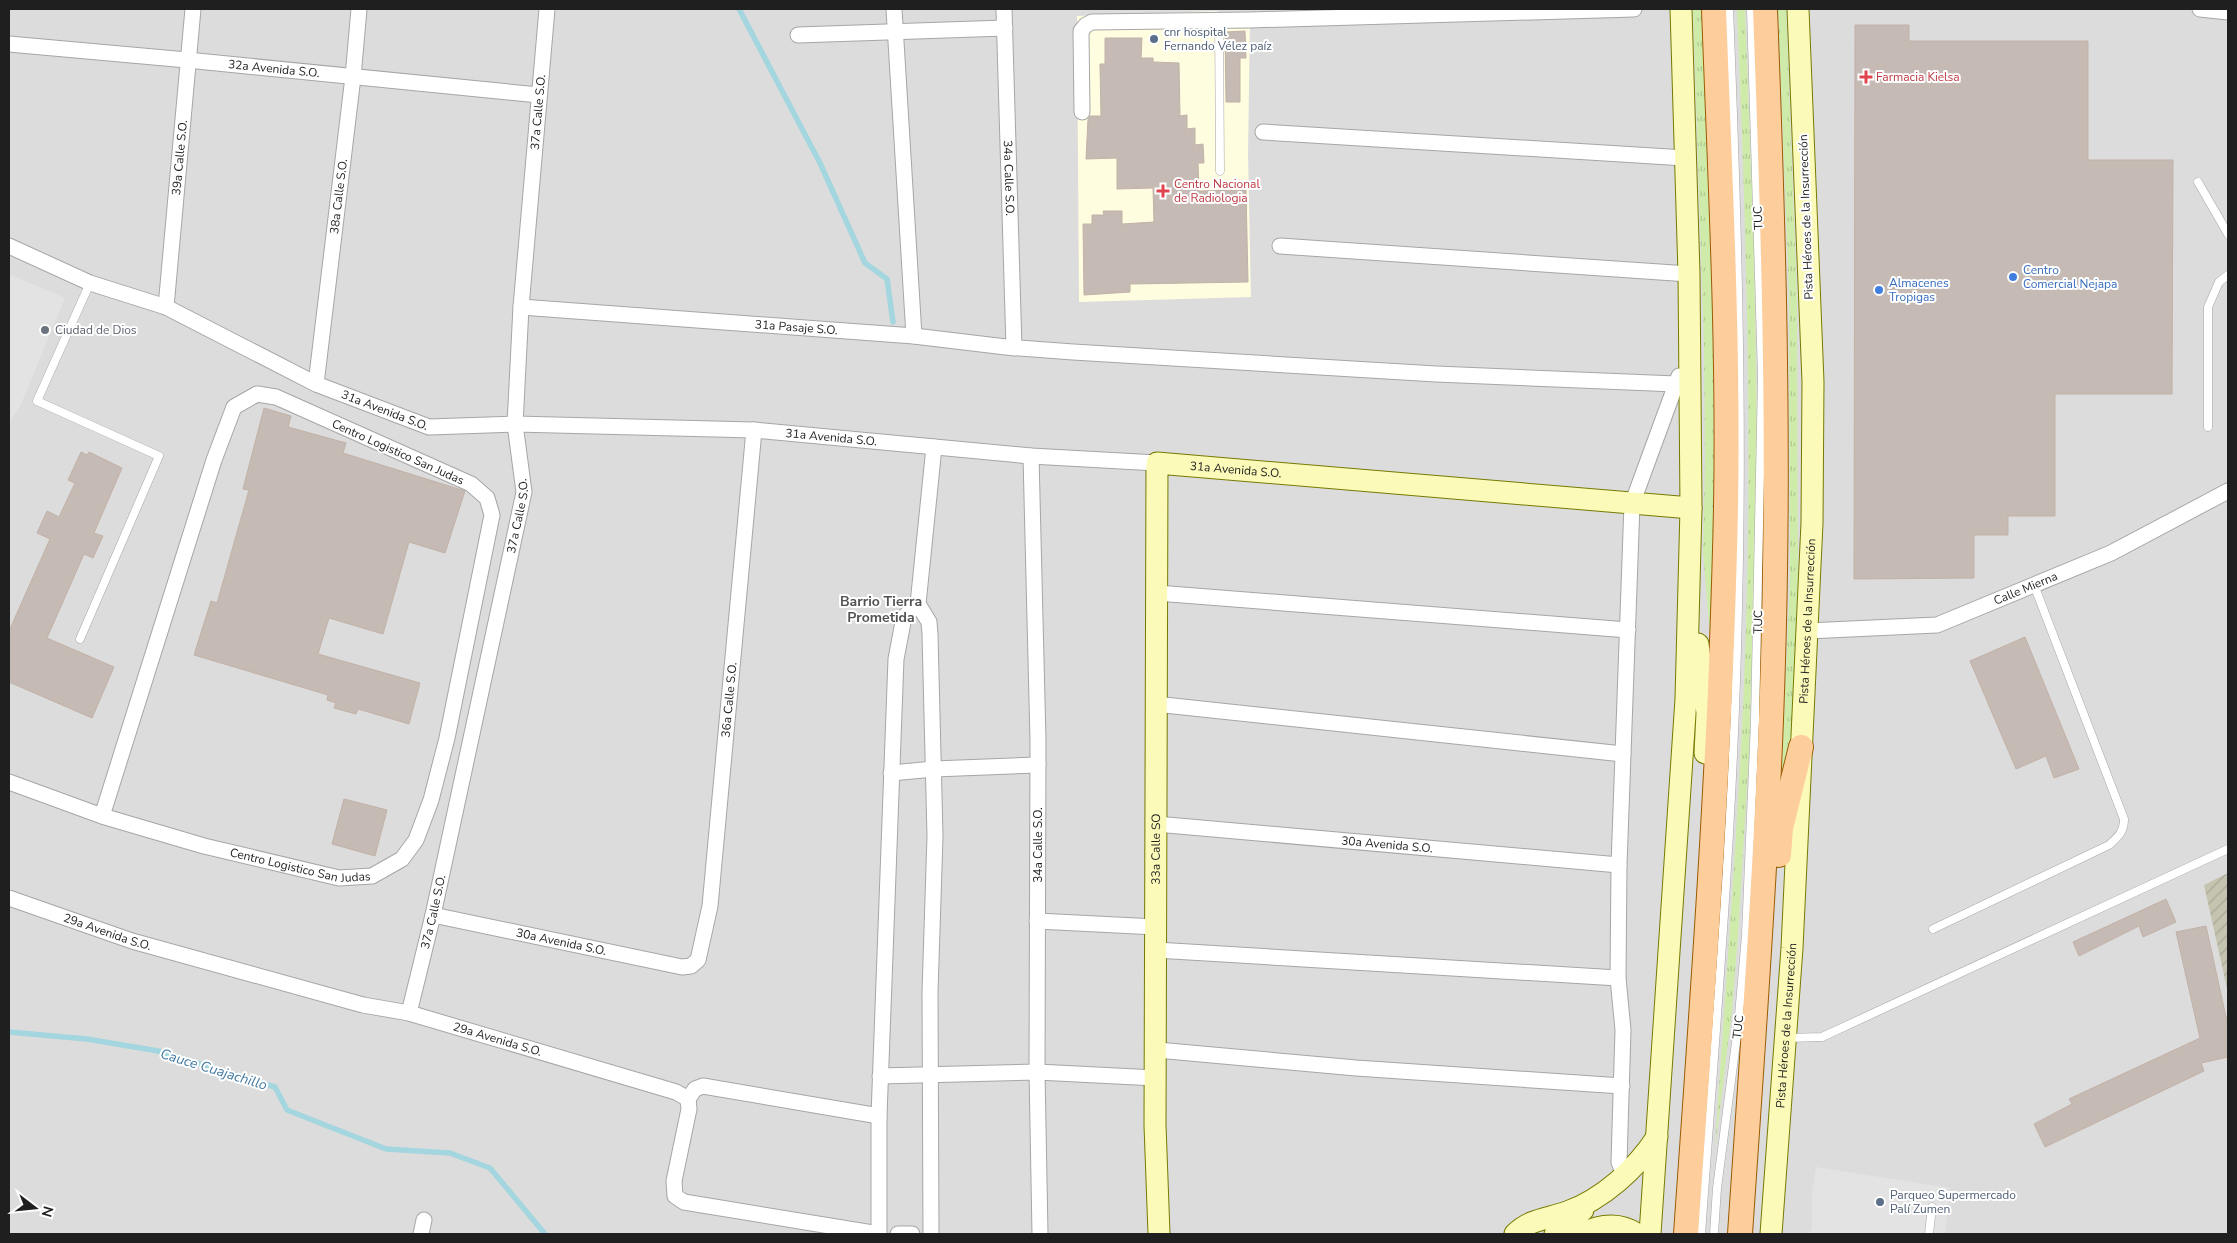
<svg xmlns="http://www.w3.org/2000/svg" width="2237" height="1243" viewBox="0 0 2237 1243" font-family="'Nunito Sans',sans-serif">
  <defs>
    <pattern id="construction-furrows" width="10" height="10" patternUnits="userSpaceOnUse" patternTransform="scale(1.25)"><rect width="10" height="10" fill="#c5c4b0"/><path d="M-1 1l2-2M0 10L10 0M9 11l2-2" fill="none" stroke="#a9a897"/></pattern>
    <pattern id="grass-tufts" width="24" height="20" patternUnits="userSpaceOnUse" patternTransform="scale(1.25)"><rect width="24" height="20" fill="#cfebaa"/><path d="M3 7l-1-3M5 7V3M7 7l1-3M15 17l-1-3M17 17v-4M19 17l1-3" fill="none" stroke="#b1c992"/></pattern>
  </defs>
  <rect width="100%" height="100%" fill="#f0ece5"/>
  <!-- residential -->
  <rect fill="#dddcdc" x="9" y="9" width="2219" height="1225"/>
  <!-- education -->
  <polygon fill="#fffddf" points="1217,11 1227,20 1250,20 1248,154 1251,297 1079,302 1077,16"/>
  <!-- construction -->
  <polygon fill="url(#construction-furrows)" points="2228,873 2228,993 2204,885"/>
  <!-- grass -->
  <g fill="url(#grass-tufts)">
    <path d="M1693,9H1702C1710,218 1719,426 1710,636L1703,552L1705,462L1704,347Z"/>
    <path d="M1737,9H1745L1754,247L1757,431L1755,569L1749,755L1738,935L1732,1011L1715,1150C1725,986 1739,822 1745,657C1753,441 1746,225 1737,9Z"/>
    <polygon points="1778,9 1786,9 1797,298 1798,583 1794,704 1791,737 1781,786 1790,580 1789,293"/>
  </g>
  <!-- parking -->
  <g fill="#e3e3e3">
    <polygon points="9,274 65,298 19,409 9,422"/>
    <polygon points="1816,1167 1950,1188 1945,1234 1807,1234 1812,1229 1812,1193"/>
  </g>
  <g fill="none" stroke-linecap="round" stroke-linejoin="round">
    <!-- stream -->
    <g stroke="#a4d6df" stroke-width="5.5">
      <polyline points="739,9 820,163 865,263 887,279 893,322"/>
      <polyline points="9,1032 87,1039 158,1051 275,1087 287,1110 386,1149 450,1153 490,1168 545,1234"/>
    </g>
  </g>
  <!-- building -->
  <g fill="#c5bbb4" stroke="#c2b1a7">
    <polygon points="1855,25 1909,25 1909,41 2088,41 2088,160 2173,160 2172,394 2055,394 2055,516 2008,516 2008,535 1974,535 1974,578 1854,579"/>
    <polygon points="1245,31 1246,58 1240,58 1240,102 1226,102 1225,32"/>
    <polygon points="1105,38 1142,38 1141,58 1153,58 1153,62 1179,63 1180,116 1187,115 1187,129 1195,128 1195,145 1203,144 1204,163 1198,163 1199,191 1246,190 1248,282 1130,284 1130,292 1084,295 1083,224 1092,224 1092,215 1104,215 1103,211 1122,211 1122,224 1154,222 1153,188 1117,189 1117,158 1086,159 1088,119 1090,116 1101,116 1100,64 1105,64"/>
    <polygon points="264,408 291,416 288,427 346,443 343,453 465,491 445,553 409,542 383,634 329,618 318,654 420,683 409,724 358,709 356,714 334,708 336,703 327,700 328,695 194,655 211,601 217,603 249,490 243,489"/>
    <polygon points="81,452 87,455 89,452 122,468 94,533 103,536 93,558 84,554 47,638 114,667 92,718 9,682 9,631 50,539 37,533 47,511 59,517 75,483 68,480"/>
    <polygon points="2025,637 2079,769 2054,778 2046,756 2016,769 1970,661"/>
    <polygon points="344,799 387,810 375,856 332,844"/>
    <polygon points="2166,899 2176,922 2143,937 2139,926 2079,956 2073,942"/>
    <polygon points="2206,926 2228,1026 2228,1057 2201,1063 2204,1071 2045,1147 2034,1124 2072,1104 2069,1099 2200,1038 2176,932"/>
  </g>
  <g fill="none" stroke-linecap="round" stroke-linejoin="round">
    <defs>
      <g id="lane">
        <polyline points="1219,20 1220,171"/>
        <polyline points="2198,182 2228,234"/>
        <polyline points="2208,427 2208,307 2219,282 2228,275"/>
        <polyline points="80,639 159,456 37,401 90,283"/>
        <path d="M1933,929L2109,845C2118,837 2124,832 2124,819L2034,585"/>
        <polyline points="1787,1038 1822,1037 2228,849"/>
        <path d="M1701,1234C1716,1025 1734,816 1738,607C1743,407 1737,208 1729,9"/>
        <polyline points="1714,1234 1717,1188 1738,1027 1746,935 1755,721 1762,377 1751,9"/>
        <polyline points="1929,1234 1932,1207"/>
      </g>
      <g id="street">
        <polyline points="894,9 914,336"/>
        <path id="s1" d="M1004,9L1014,348"/>
        <polyline points="2200,9 2228,12"/>
        <polyline points="798,35 1005,28"/>
        <path id="s2" d="M9,44L187,60L539,95"/>
        <polyline points="1082,112 1081,31 1086,25 1092,22 1250,20 1634,9"/>
        <polyline points="1263,132 1685,158"/>
        <path id="s3" d="M9,246L90,283L166,307L316,384L429,427L515,424L754,430L1031,456L1157,463"/>
        <polyline points="1280,246 1689,274"/>
        <path id="s4" d="M166,307L193,9"/>
        <path id="s5" d="M521,307L914,336L1006,347L1073,352L1436,374L1676,384"/>
        <path id="s6" d="M316,384L353,77L359,9"/>
        <polyline points="1031,456 1038,741 1037,1072 1040,1234"/>
        <polyline points="1157,593 1628,630"/>
        <path id="s7" d="M1807,631L1937,625L2111,553L2228,491"/>
        <polyline points="1155,704 1623,754"/>
        <polyline points="891,773 934,769 1038,765"/>
        <path id="s8" d="M9,782L102,816L204,846L339,878L372,876L402,859L416,840L431,800L447,738L492,515L487,498L471,484L276,397L257,394L234,407L214,460L102,816"/>
        <path id="s9" d="M1156,824L1619,865"/>
        <path id="s10" d="M9,898L132,941L363,1005L409,1013L676,1092L688,1099L689,1109L674,1181L675,1196L684,1202L879,1234"/>
        <path id="s11" d="M433,915L682,967L691,966L698,960L710,906L754,430"/>
        <polyline points="1037,921 1156,927"/>
        <polyline points="1156,950 1618,978"/>
        <path id="s12" d="M409,1013L433,915L524,492L515,424L521,307L547,9"/>
        <polyline points="1157,1050 1356,1068 1622,1086"/>
        <polyline points="880,1076 1037,1072 1156,1078"/>
        <polyline points="688,1099 695,1089 703,1086 879,1116"/>
        <polyline points="1624,1175 1619,1162 1623,1030 1618,978 1619,865 1632,504 1679,376"/>
        <polyline points="421,1234 424,1220"/>
        <polyline points="879,1234 879,1116 896,659 904,617 918,604"/>
        <polyline points="898,1234 912,1234"/>
        <polyline points="931,1234 930,992 935,836 930,634 929,622 918,604 934,447"/>
      </g>
      <g id="secondary">
        <polyline points="1698,644 1707,713 1705,753"/>
        <path id="s13" d="M1159,1234L1155,1125L1157,463L1691,508"/>
        <path d="M1515,1234C1530,1219 1547,1219 1567,1212C1603,1199 1636,1169 1657,1137"/>
        <polyline points="1555,1234 1583,1210"/>
        <path d="M1581,1234C1599,1225 1619,1222 1637,1234"/>
        <polyline points="1650,1234 1686,699 1691,508 1689,274 1681,9"/>
        <path id="s14" d="M1771,1234L1792,948L1812,523L1813,382L1798,9"/>
      </g>
      <g id="primary">
        <polyline points="1779,855 1781,828 1801,747"/>
        <path d="M1686,1234C1703,992 1721,750 1726,508C1729,341 1720,175 1714,9"/>
        <path d="M1740,1234C1755,1013 1772,791 1775,570C1778,382 1772,196 1765,9"/>
      </g>
    </defs>
    <!-- lane casing -->
    <use href="#lane" stroke="#a6a6a6" stroke-width="9"/>
    <!-- street casing -->
    <use href="#street" stroke="#a6a6a6" stroke-width="17"/>
    <!-- secondary casing -->
    <use href="#secondary" stroke="#767a02" stroke-width="23"/>
    <!-- primary casing -->
    <use href="#primary" stroke="#9a5c00" stroke-width="26"/>
    <!-- lane -->
    <use href="#lane" stroke="#fff" stroke-width="8"/>
    <!-- street -->
    <use href="#street" stroke="#fff" stroke-width="15"/>
    <!-- secondary -->
    <use href="#secondary" stroke="#fbfab8" stroke-width="21"/>
    <!-- primary -->
    <use href="#primary" stroke="#fecd9c" stroke-width="24"/>
  </g>
  <!-- markers -->
  <g fill="#5c6f8a" stroke="#fff" stroke-width="2">
    <circle cx="1154" cy="39" r="5"/>
    <circle cx="1880" cy="1202" r="5"/>
  </g>
  <g fill="#e0444e" stroke="#fff" stroke-width="2">
    <path d="M1863.5 69.5h5v5h5v5h-5v5h-5v-5h-5v-5h5z"/>
    <path d="M1160.5 183.5h5v5h5v5h-5v5h-5v-5h-5v-5h5z"/>
  </g>
  <g fill="#3f7fe0" stroke="#fff" stroke-width="2">
    <circle cx="2013" cy="277" r="5"/>
    <circle cx="1879" cy="290" r="5"/>
  </g>
  <circle fill="#6b7280" stroke="#fff" stroke-width="2" cx="45" cy="330" r="5"/>
  <g text-anchor="middle" stroke-width="4" stroke-linejoin="round" paint-order="stroke">
    <!-- service labels -->
    <g font-size="12" fill="#4e5e75" stroke="#fff" text-anchor="start">
      <text x="1164" y="36">cnr hospital<tspan x="1164" dy="14">Fernando Vélez paíz</tspan></text>
      <text x="1890" y="1199">Parqueo Supermercado<tspan x="1890" dy="14">Palí Zumen</tspan></text>
    </g>
    <!-- street labels -->
    <g font-size="12" fill="#1f1f1f" stroke="#fff">
      <text dy="4" stroke="none"><textPath href="#s2" startOffset="266">32a Avenida S.O.</textPath></text>
      <text dy="4" stroke="none"><textPath href="#s12" startOffset="915">37a Calle S.O.</textPath></text>
      <text dy="4" stroke="none"><textPath href="#s4" startOffset="150">39a Calle S.O.</textPath></text>
      <text dy="4" stroke="none"><textPath href="#s1" startOffset="169">34a Calle S.O.</textPath></text>
      <text dy="4" stroke="none"><textPath href="#s6" startOffset="189">38a Calle S.O.</textPath></text>
      <text transform="translate(1806 217) rotate(-92)" y="4">Pista Héroes de la Insurrección</text>
      <text transform="translate(1758 218) rotate(-92)" y="4">TUC</text>
      <text dy="4" stroke="none"><textPath href="#s5" startOffset="276">31a Pasaje S.O.</textPath></text>
      <text dy="4" stroke="none"><textPath href="#s3" startOffset="411">31a Avenida S.O.</textPath></text>
      <text dy="4" stroke="none"><textPath href="#s3" startOffset="861">31a Avenida S.O.</textPath></text>
      <text transform="translate(398 452) rotate(24)" y="4">Centro Logistico San Judas</text>
      <text dy="4" stroke="none"><textPath href="#s13" startOffset="850">31a Avenida S.O.</textPath></text>
      <text dy="4" stroke="none"><textPath href="#s12" startOffset="509">37a Calle S.O.</textPath></text>
      <text dy="4" stroke="none"><textPath href="#s7" startOffset="226">Calle Mierna</textPath></text>
      <text transform="translate(1758 622) rotate(-89)" y="4">TUC</text>
      <text dy="4" stroke="none"><textPath href="#s14" startOffset="614">Pista Héroes de la Insurrección</textPath></text>
      <text dy="4" stroke="none"><textPath href="#s11" startOffset="535">36a Calle S.O.</textPath></text>
      <text transform="translate(1038 845) rotate(-90)" y="4">34a Calle S.O.</text>
      <text dy="4" stroke="none"><textPath href="#s9" startOffset="232">30a Avenida S.O.</textPath></text>
      <text dy="4" stroke="none"><textPath href="#s13" startOffset="385">33a Calle SO</textPath></text>
      <text dy="4" stroke="none"><textPath href="#s8" startOffset="304">Centro Logistico San Judas</textPath></text>
      <text dy="4" stroke="none"><textPath href="#s12" startOffset="104">37a Calle S.O.</textPath></text>
      <text dy="4" stroke="none"><textPath href="#s10" startOffset="104">29a Avenida S.O.</textPath></text>
      <text dy="4" stroke="none"><textPath href="#s11" startOffset="131">30a Avenida S.O.</textPath></text>
      <text dy="4" stroke="none"><textPath href="#s14" startOffset="209">Pista Héroes de la Insurrección</textPath></text>
      <text transform="translate(1738 1027) rotate(-84)" y="4">TUC</text>
      <text dy="4" stroke="none"><textPath href="#s10" startOffset="509">29a Avenida S.O.</textPath></text>
    </g>
    <!-- health labels -->
    <g font-size="12" fill="#be3a42" stroke="#fff" text-anchor="start">
      <text x="1876" y="81">Farmacia Kielsa</text>
      <text x="1174" y="188">Centro Nacional<tspan x="1174" dy="14">de Radiologia</tspan></text>
    </g>
    <!-- shop labels -->
    <g font-size="12" fill="#366cbe" stroke="#fff" text-anchor="start">
      <text x="2023" y="274">Centro<tspan x="2023" dy="14">Comercial Nejapa</tspan></text>
      <text x="1889" y="287">Almacenes<tspan x="1889" dy="14">Tropigas</tspan></text>
    </g>
    <!-- worship labels -->
    <g font-size="12" fill="#5b616d" stroke="#fff" text-anchor="start">
      <text x="55" y="334">Ciudad de Dios</text>
    </g>
    <!-- neighbourhood labels -->
    <g font-size="14" font-weight="bold" fill="#525252" stroke="#fff">
      <text x="881" y="606">Barrio Tierra<tspan x="881" dy="16">Prometida</tspan></text>
    </g>
    <!-- water labels -->
    <g font-size="14" font-style="italic" fill="#4279a2" stroke="#fff">
      <text transform="translate(214 1069) rotate(17)" y="5">Cauce Cuajachillo</text>
    </g>
  </g>
  <!-- border -->
  <rect width="2237" height="1243" fill="none" stroke="#1f1f1f" stroke-width="20"/>
  <!-- north arrow -->
  <g transform="translate(35 1208) rotate(106)" stroke="#ffffff" stroke-width="4" paint-order="stroke">
  <path d="M0-4L9 19L0 12L-9 19Z" fill="#1f1f1f"/>
  <text y="-8" font-size="14" font-weight="bold" text-anchor="middle" fill="#1f1f1f">N</text>
  </g>
</svg>
